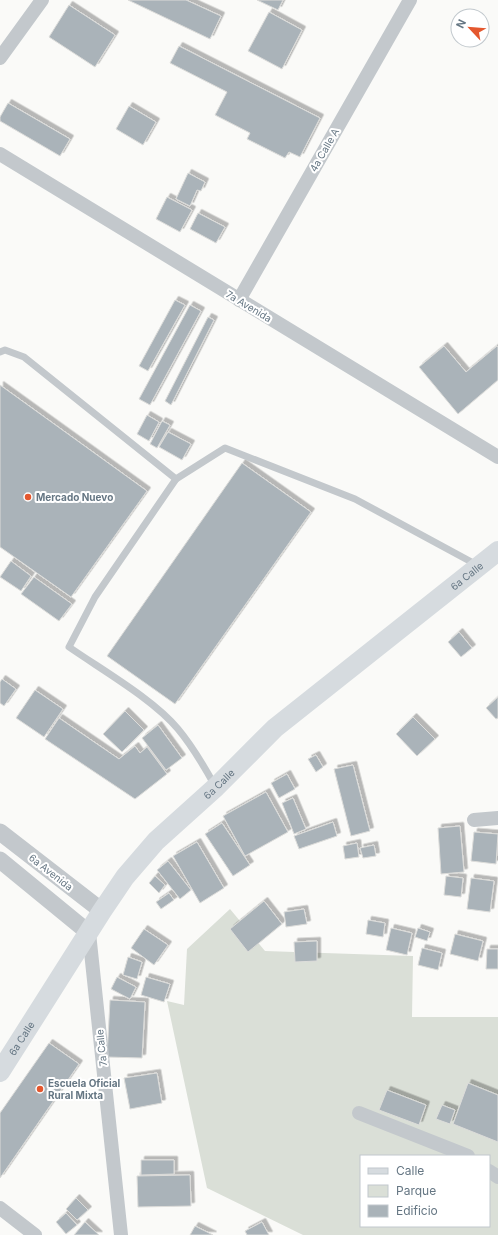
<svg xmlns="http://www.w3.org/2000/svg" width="498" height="1235" viewBox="0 0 498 1235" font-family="Inter,sans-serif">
  <defs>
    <filter id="shadow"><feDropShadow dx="3.5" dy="-3.5" stdDeviation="0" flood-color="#0004"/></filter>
  </defs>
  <rect width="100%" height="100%" fill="#fafaf8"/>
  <!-- green -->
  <path fill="#dadfd7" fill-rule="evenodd" d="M230,909L265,951L413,956L412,1017H498V1235H303L207,1188L167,1001L184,1005L187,949ZM361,1156H489V1226H361Z"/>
  <!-- building -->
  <g fill="#aab3b9" stroke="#dcdcda" filter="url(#shadow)">
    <polygon points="128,0 186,0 221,16 210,39"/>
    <polygon points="257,0 283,0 278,10"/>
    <polygon points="69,5 115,35 95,67 49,37"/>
    <polygon points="269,12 302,30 282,69 248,51"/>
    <polygon points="179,46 320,118 300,157 289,152 285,158 247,139 250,133 215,115 227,92 170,63"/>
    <polygon points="8,103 70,139 60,156 0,121 0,117"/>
    <polygon points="129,106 156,122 143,145 116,129"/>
    <polygon points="188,173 205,182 201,191 197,190 190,206 176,199"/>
    <polygon points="167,197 192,210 180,232 156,219"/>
    <polygon points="198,213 225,227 216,243 190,229"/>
    <polygon points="175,300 185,305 148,371 139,366"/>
    <polygon points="190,305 201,311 150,405 139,399"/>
    <polygon points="208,317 214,320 171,405 165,401"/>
    <polygon points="444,346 466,372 497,346 498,347 498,380 458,414 419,367"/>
    <polygon points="0,385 147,491 71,597 0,547"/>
    <polygon points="147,415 159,422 149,441 137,434"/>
    <polygon points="162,421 170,425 157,448 150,444"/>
    <polygon points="168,432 191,444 182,460 159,447"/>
    <polygon points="242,463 311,512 175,704 107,656"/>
    <polygon points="11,561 31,576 21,591 0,577"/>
    <polygon points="34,577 72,604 59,621 21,594"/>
    <polygon points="459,632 472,648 461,657 448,642"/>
    <polygon points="2,679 16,689 4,706 0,703 0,682"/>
    <polygon points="35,690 63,709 44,737 16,718"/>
    <polygon points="498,697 498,718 496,719 486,708"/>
    <polygon points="125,711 144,730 122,752 103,734"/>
    <polygon points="413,717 435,739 417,756 396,734"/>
    <polygon points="59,718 119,759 135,746 140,753 147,747 167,774 135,799 45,739"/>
    <polygon points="158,725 182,758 166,770 142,738"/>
    <polygon points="316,755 323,767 316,772 308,759"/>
    <polygon points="353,765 370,831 351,836 334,769"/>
    <polygon points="287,774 295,789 279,798 271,783"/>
    <polygon points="266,792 288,832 245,856 223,816"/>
    <polygon points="293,798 306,829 294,834 282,803"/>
    <polygon points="333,822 337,836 299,849 294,836"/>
    <polygon points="222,823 250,865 233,876 205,834"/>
    <polygon points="460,826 464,872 441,874 438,828"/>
    <polygon points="474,832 498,834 496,864 471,861"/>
    <polygon points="197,842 224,888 200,903 173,856"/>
    <polygon points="357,843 359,857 345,859 343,846"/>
    <polygon points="374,845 376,856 363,858 360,848"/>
    <polygon points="168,861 191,890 180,899 157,870"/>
    <polygon points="155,876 165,885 159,893 149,883"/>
    <polygon points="446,876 463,878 461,897 444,895"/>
    <polygon points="471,878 494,881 490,912 467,909"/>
    <polygon points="169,893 174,900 161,909 156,902"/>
    <polygon points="264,901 282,924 248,952 230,929"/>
    <polygon points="304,909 307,924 286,927 284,912"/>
    <polygon points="368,920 385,923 383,937 366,934"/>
    <polygon points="391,928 412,933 407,955 386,950"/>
    <polygon points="418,928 430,932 427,941 415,937"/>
    <polygon points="144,929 168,945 154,965 131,948"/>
    <polygon points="455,934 483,941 478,961 450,954"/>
    <polygon points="317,941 317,961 295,962 294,942"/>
    <polygon points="422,948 442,953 438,970 418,965"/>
    <polygon points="487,949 498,949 498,969 486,969"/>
    <polygon points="128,957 142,962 137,979 123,975"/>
    <polygon points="117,977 136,987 130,999 111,989"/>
    <polygon points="146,977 170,984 164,1002 141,995"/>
    <polygon points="110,1000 145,1002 142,1058 107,1057"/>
    <polygon points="49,1043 79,1064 0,1178 0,1113"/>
    <polygon points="157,1073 162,1103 130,1109 124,1078"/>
    <polygon points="468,1083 498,1095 498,1142 453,1124"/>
    <polygon points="387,1090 426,1105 419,1125 379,1110"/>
    <polygon points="442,1105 455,1110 450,1124 436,1119"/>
    <polygon points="141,1160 174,1160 174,1174 141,1175"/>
    <polygon points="190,1175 191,1206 138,1207 137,1176"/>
    <polygon points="76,1198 88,1210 77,1220 66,1209"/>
    <polygon points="66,1213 77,1225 66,1234 56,1222"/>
    <polygon points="85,1222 99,1235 74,1235"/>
    <polygon points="262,1222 269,1235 247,1235 245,1231"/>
    <polygon points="195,1226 213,1235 190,1235"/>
  </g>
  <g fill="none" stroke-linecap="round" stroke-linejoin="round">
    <!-- service -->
    <g stroke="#c3c8cc" stroke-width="7">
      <polyline points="0,352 5,350 24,357 176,479"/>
      <path d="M215,786C204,766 193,747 178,729C153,699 102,670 69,647L95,597L176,479L225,448L355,499L477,565"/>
    </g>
    <!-- minor -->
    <g stroke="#c3c8cc" stroke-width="14">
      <polyline points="0,58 42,0"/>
      <polyline points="0,154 498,457"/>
      <polyline points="239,300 410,0"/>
      <polyline points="474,820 498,818"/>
      <polyline points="89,933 121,1235"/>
      <polyline points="359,1113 468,1156"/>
      <polyline points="489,1171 498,1177"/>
      <polyline points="0,1208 35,1235"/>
    </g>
    <!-- tertiary -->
    <g stroke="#c3c8cc" stroke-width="17">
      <polyline points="0,832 102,911"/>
      <polyline points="0,860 89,933"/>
    </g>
    <!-- secondary -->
    <path stroke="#d6dbdf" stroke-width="20" id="s1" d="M0,1072L102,911L125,877L156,841L216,787L275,728L498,551"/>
  </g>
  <!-- markers -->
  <g fill="#e4572e" stroke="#fff" stroke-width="1.5">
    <circle cx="28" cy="497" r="4"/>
    <circle cx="40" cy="1089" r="4"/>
  </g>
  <g text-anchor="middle" stroke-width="4" stroke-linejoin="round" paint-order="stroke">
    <!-- street labels -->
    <g font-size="10" fill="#657683" stroke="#fff">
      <text transform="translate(324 150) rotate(-60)" y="4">4a Calle A</text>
      <text transform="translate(249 306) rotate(31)" y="4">7a Avenida</text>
      <text dy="4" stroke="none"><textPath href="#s1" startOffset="688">6a Calle</textPath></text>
      <text dy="4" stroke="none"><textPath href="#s1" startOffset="364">6a Calle</textPath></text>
      <text transform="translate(51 872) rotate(38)" y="4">6a Avenida</text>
      <text dy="4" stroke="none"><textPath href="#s1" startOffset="40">6a Calle</textPath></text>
      <text transform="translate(101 1048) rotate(-96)" y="4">7a Calle</text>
    </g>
    <!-- poi labels -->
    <g font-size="10" font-weight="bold" fill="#657683" stroke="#fff" text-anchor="start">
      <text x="36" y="501">Mercado Nuevo</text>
      <text x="48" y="1087">Escuela Oficial<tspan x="48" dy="12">Rural Mixta</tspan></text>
    </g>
  </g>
  <!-- legend -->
  <rect x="360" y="1155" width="130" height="72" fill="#ffffff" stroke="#c1c8cd"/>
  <rect x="368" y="1168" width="20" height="6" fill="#d6dbdf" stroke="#c1c8cd"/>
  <text x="396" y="1175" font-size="12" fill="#657683">Calle</text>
  <rect x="368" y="1185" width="20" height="12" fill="#dadfd7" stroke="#c1c8cd"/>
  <text x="396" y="1195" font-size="12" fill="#657683">Parque</text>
  <rect x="368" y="1205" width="20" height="12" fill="#aab3b9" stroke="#c1c8cd"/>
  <text x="396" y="1215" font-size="12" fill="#657683">Edificio</text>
  <!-- north arrow -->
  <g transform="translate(470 28) rotate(296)"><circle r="19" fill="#ffffff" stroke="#c1c8cd"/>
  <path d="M0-3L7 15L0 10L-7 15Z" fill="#e4572e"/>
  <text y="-6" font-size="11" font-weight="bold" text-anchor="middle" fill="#657683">N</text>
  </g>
</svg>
